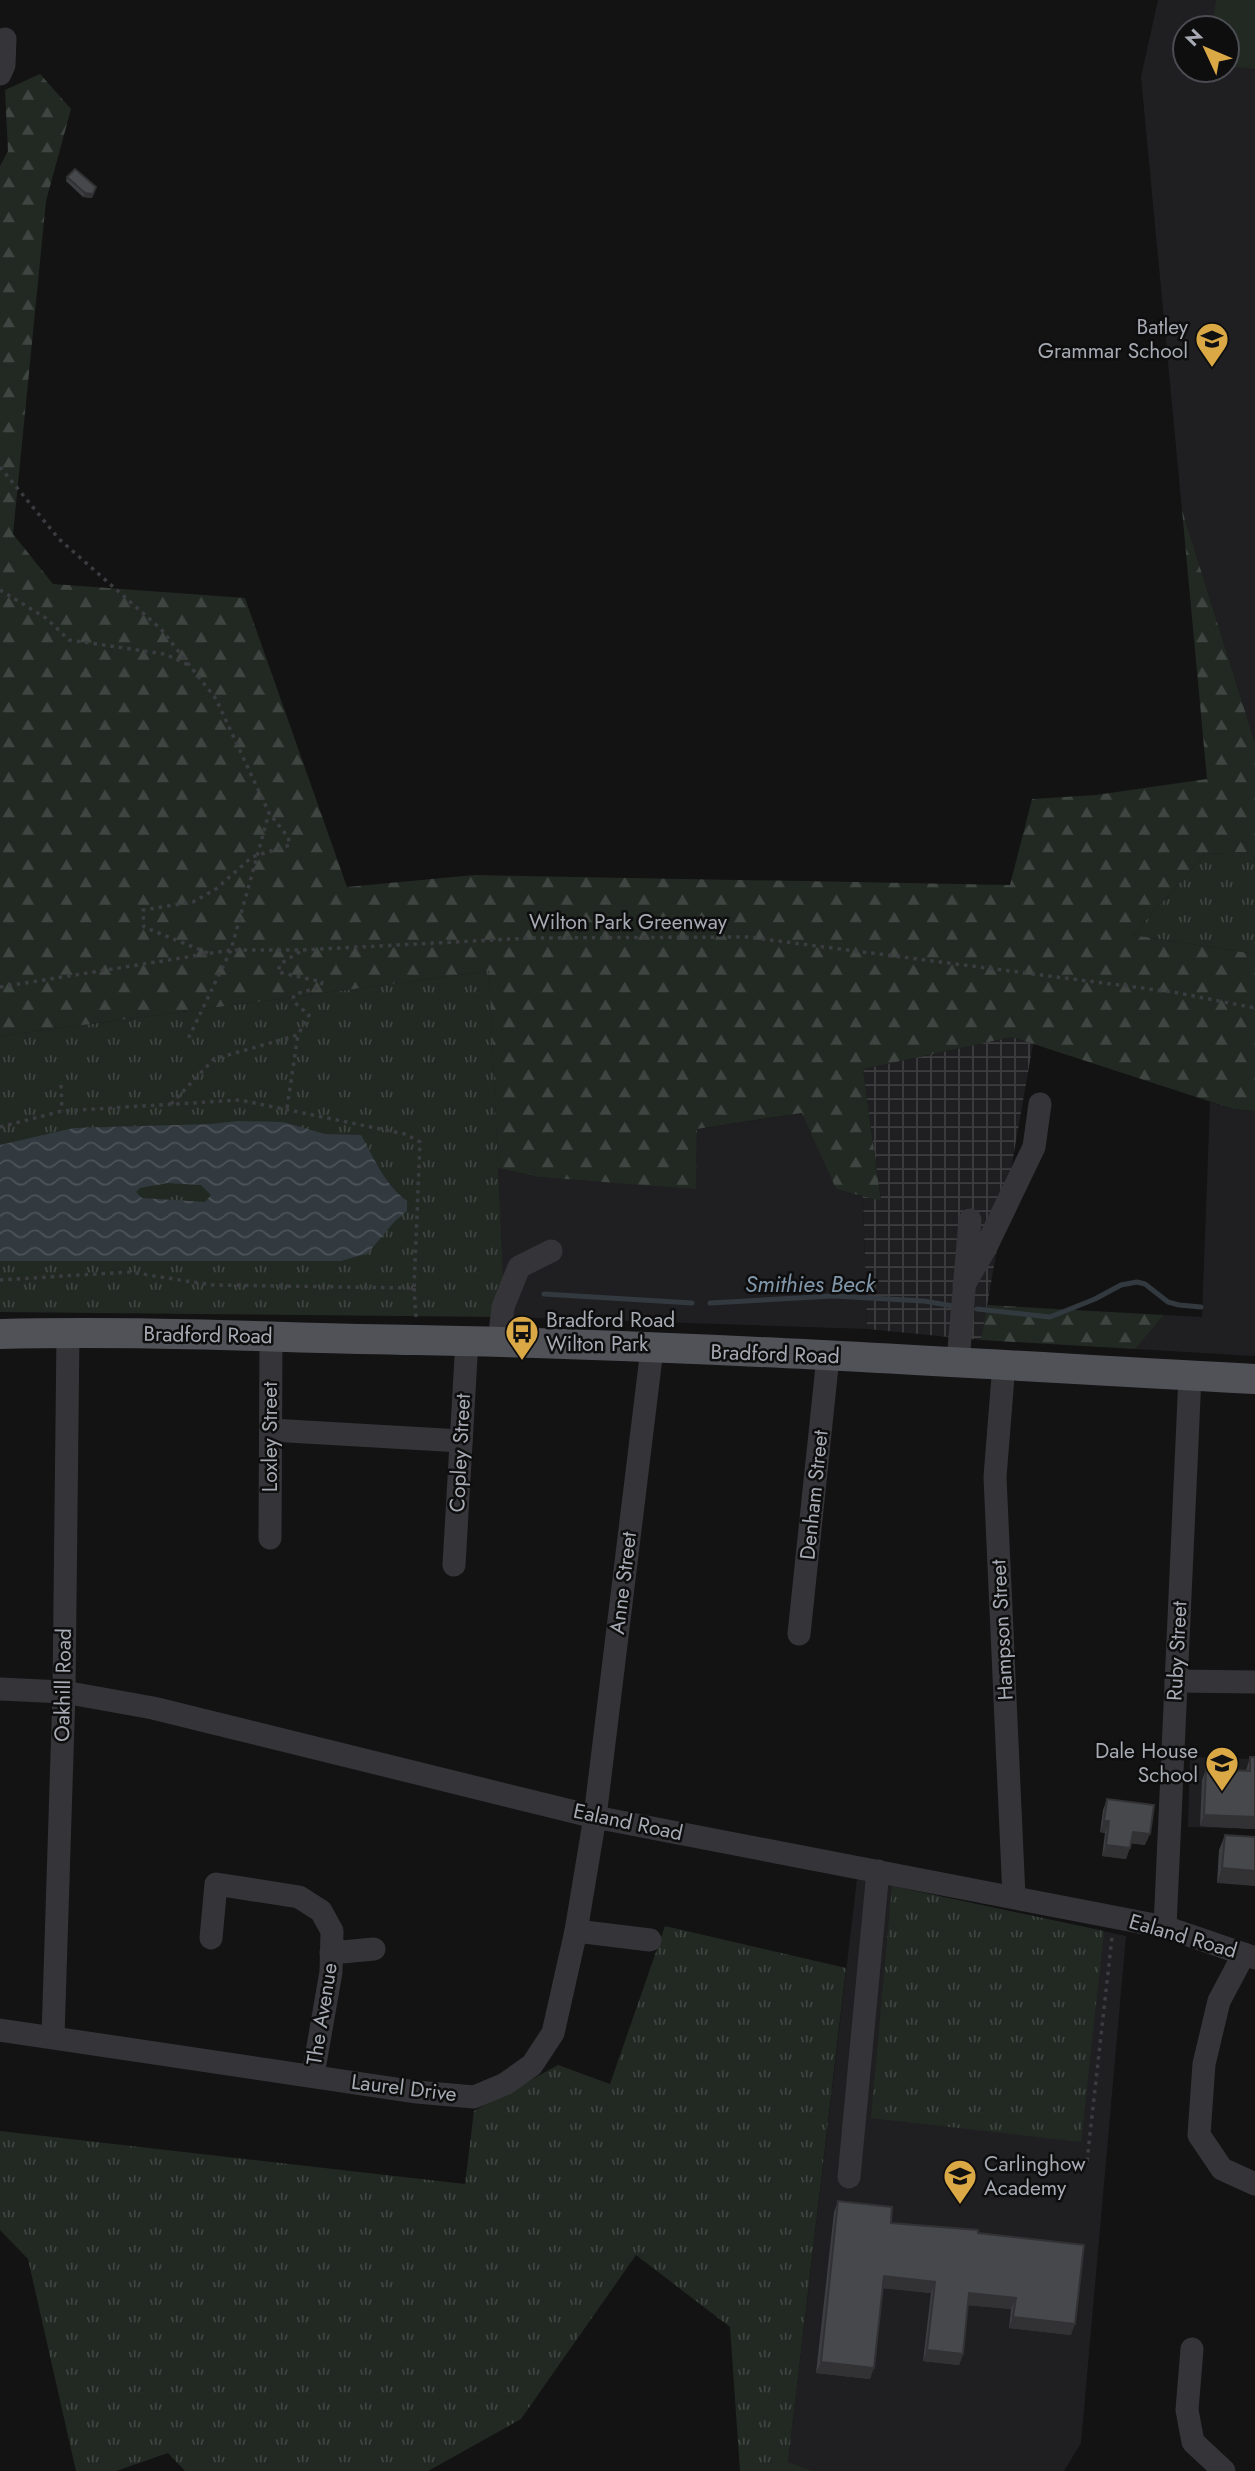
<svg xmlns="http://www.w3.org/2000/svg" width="1255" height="2471" viewBox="0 0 1255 2471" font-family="Jost,sans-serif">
  <defs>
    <pattern id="industrial-grid" width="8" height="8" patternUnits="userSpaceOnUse" patternTransform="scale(1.75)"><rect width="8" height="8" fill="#1f1f21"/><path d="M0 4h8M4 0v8" fill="none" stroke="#3d3d3f"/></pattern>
    <pattern id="grass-tufts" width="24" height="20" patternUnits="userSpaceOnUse" patternTransform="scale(1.75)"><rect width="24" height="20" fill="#222923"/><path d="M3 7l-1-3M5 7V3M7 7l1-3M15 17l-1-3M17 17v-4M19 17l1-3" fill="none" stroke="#3f4541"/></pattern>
    <pattern id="forest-firs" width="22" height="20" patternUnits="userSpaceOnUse" patternTransform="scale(1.75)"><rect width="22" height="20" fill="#222923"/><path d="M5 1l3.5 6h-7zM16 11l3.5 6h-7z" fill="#3f4541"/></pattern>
    <pattern id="water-waves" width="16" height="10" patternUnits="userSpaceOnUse" patternTransform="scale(1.75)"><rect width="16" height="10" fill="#32393f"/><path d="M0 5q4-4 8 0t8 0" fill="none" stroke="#4d5358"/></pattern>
  </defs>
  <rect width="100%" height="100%" fill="#131314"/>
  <!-- built -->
  <g fill="#1f1f21" fill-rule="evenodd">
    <path d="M1158,0H1255V743L1182,510L1141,77ZM1185,28H1227V70H1185Z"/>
    <polygon points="1210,1102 1233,1109 1255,1111 1255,1356 1135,1349 1164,1315 1202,1317"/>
    <polygon points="803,1113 836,1189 863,1196 867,1329 505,1317 498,1168 538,1177 696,1188 697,1129"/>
    <polygon points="1190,1757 1255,1759 1255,1829 1188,1827"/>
    <polygon points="857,1879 1126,1936 1081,2443 1064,2471 813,2471 788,2462"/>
  </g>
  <!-- industrial -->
  <polygon fill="url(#industrial-grid)" points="1012,1037 1033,1044 981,1340 867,1329 863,1196 881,1200 863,1069"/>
  <!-- grass -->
  <g fill="url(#grass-tufts)">
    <polygon points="1255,852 1255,954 1133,935 1205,854"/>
    <polygon points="489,971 505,1317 0,1312 0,1036"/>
    <polygon points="892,1886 1104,1931 1081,2142 871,2118"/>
    <polygon points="665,1926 846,1968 788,2462 813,2471 740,2471 730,2327 636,2255 521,2419 428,2471 185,2471 168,2453 116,2471 76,2471 28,2259 0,2230 0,2131 465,2184 474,2111 558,2065 610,2084"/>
  </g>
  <!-- forest -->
  <g fill="url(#forest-firs)">
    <polygon points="40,74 71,109 46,201 13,534 53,584 245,598 347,887 474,875 1010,885 1032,799 1096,795 1207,779 1182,510 1255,743 1255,852 1205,854 1133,935 1255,954 1255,1111 1233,1109 1012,1037 863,1069 881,1201 836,1189 802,1113 697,1129 696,1189 538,1177 498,1168 489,971 0,1036 0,166 8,151 5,90"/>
    <polygon points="987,1305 1164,1315 1135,1349 981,1340"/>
  </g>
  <!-- pitch -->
  <polygon fill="#222923" points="1216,0 1255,0 1255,69 1227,66 1227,28 1212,28"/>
  <!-- water -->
  <path fill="url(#water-waves)" fill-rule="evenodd" d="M238,1121L283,1122L325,1134L361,1135C373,1157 386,1186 407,1201V1211L395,1221L368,1253L341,1261H0V1145L74,1128L211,1124ZM167,1183L201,1185L211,1195L205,1202L142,1198L136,1192L140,1188Z"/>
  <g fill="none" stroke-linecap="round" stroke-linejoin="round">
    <!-- stream -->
    <g stroke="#32393f" stroke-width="5">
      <polyline points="544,1294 692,1303"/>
      <polyline points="710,1303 833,1296 924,1301 953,1306"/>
      <polyline points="977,1309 1050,1317 1095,1299 1121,1285 1137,1282 1145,1284 1168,1302 1179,1305 1201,1307"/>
    </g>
    <!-- path -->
    <g stroke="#3b3c40" stroke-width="3.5" stroke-dasharray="3.5 5" stroke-linecap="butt">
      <polyline points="0,467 59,539 161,629 216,699 269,813 231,950 188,1039"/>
      <polyline points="0,590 46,618 69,640 165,654 188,665"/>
      <polyline points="208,953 144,927 143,910 193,902 216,889 252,857 290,845 288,837 269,813"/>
      <polyline points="0,987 231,950 302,950 531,938 747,937 1173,992 1255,1008"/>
      <polyline points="61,1085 62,1111"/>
      <polyline points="171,1104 214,1059 298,1035 309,1015 295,1003 293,998 295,994 321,987 322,982 278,972 280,964 301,951"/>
      <polyline points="287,1108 298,1035"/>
      <polyline points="0,1127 62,1111 240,1100 405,1134 420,1142 414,1288 212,1285 129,1272 0,1280"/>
      <polyline points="414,1288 416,1318"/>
      <polyline points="1087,2161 1112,1937"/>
    </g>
    <!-- minor -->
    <g stroke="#353539" stroke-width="23">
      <polyline points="0,41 5,39 4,65 0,74"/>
      <polyline points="964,1285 986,1247 1034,1147 1040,1104"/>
      <polyline points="499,1341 503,1307 519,1267 551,1251"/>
      <polyline points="958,1361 970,1220"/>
      <polyline points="1004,1364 995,1477 1014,1897"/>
      <polyline points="271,1430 461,1441"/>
      <polyline points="270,1538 271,1336"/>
      <polyline points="454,1565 467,1340"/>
      <polyline points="799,1634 828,1357"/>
      <polyline points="1176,1681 1255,1682"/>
      <polyline points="0,1689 64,1692 153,1708 595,1817 1165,1927 1255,1958"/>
      <polyline points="1165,1927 1190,1376"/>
      <polyline points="576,1931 650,1940"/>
      <polyline points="211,1938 216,1884 299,1897 321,1911 332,1931 331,1972 313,2075"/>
      <polyline points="331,1953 374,1949"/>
      <polyline points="1244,1954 1219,2001 1204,2064 1199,2135 1222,2169 1255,2184"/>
      <polyline points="0,2030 417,2092 474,2097 505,2084 532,2065 553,2033 576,1931 595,1817 652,1349"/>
      <polyline points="53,2037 64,1692 68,1332"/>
      <polyline points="849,2177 878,1871"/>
      <polyline points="1192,2349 1187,2410 1193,2442 1224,2471"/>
    </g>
    <!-- major -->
    <path stroke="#515258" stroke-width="30" d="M0,1334C139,1330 278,1338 416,1340C696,1345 976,1364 1255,1379"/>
  </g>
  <!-- wall -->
  <g fill="#3d3e41">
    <polygon points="67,177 96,187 92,198 83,197 66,181"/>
    <polygon points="1250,1757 1255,1829 1200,1826 1202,1780 1206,1769 1246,1771"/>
    <polygon points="1107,1799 1145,1845 1131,1843 1126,1859 1102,1856 1105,1833 1100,1832 1103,1810"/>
    <polygon points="1225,1835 1255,1837 1217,1883 1219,1850"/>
    <polygon points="838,2201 891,2223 978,2233 1071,2335 1009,2328 1011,2309 968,2305 963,2354 959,2365 923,2361 931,2293 883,2288 870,2379 816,2373 834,2212"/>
  </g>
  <!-- shaded-wall -->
  <g fill="#323235">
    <polygon points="85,193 93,194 92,198 83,197"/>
    <polygon points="1204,1815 1255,1817 1255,1829 1200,1826"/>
    <polygon points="1104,1821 1109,1821 1105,1833 1100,1832"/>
    <polygon points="1133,1832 1150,1834 1145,1845 1128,1843"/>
    <polygon points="1106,1845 1130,1848 1126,1859 1102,1856"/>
    <polygon points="1222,1868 1255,1871 1255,1886 1217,1883"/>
    <polygon points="884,2276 935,2282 931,2293 880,2288"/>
    <polygon points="969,2293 1016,2298 1011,2309 965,2305"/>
    <polygon points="1013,2317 1075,2324 1071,2335 1009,2328"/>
    <polygon points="927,2350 963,2354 959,2365 923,2361"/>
    <polygon points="821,2362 874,2368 870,2379 816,2373"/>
  </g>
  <!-- building -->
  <g fill="#47484c" stroke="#323235" stroke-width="2">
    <polygon points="75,169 96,187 93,194 85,193 67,177"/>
    <polygon points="1250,1757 1255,1757 1255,1817 1204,1815 1206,1769 1250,1771"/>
    <polygon points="1107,1799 1154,1805 1150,1834 1133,1832 1130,1848 1106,1845 1109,1821 1104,1821"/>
    <polygon points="1225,1835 1255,1837 1255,1871 1222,1868"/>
    <polygon points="838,2201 892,2207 891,2223 978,2230 978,2233 1084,2245 1075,2324 1013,2317 1016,2298 969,2293 963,2354 927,2350 935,2282 884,2276 874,2368 821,2362"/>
  </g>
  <!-- icons -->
  <defs>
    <symbol id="school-pin" viewBox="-11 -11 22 30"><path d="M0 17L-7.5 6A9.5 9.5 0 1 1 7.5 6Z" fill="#daa946" stroke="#0e0e0f"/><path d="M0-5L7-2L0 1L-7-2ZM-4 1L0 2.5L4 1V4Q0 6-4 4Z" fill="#111"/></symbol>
    <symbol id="bus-pin" viewBox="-11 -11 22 30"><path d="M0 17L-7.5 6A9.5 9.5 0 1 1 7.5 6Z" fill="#daa946" stroke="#0e0e0f"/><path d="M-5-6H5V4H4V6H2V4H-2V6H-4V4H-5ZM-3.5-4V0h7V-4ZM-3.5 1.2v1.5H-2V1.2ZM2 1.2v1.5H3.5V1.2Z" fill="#111"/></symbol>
  </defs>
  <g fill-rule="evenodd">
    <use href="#school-pin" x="1193" y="320" width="38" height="52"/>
    <use href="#bus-pin" x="503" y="1313" width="38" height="52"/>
    <use href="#school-pin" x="1203" y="1744" width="38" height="52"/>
    <use href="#school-pin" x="941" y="2157" width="38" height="52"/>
  </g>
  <g text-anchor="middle" stroke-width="5" stroke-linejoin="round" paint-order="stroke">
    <!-- poi labels -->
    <g font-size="21" fill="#a6aab3" stroke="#0e0e0f" text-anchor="end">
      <text x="1188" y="334">Batley<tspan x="1188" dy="24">Grammar School</tspan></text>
      <text x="546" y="1327" text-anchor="start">Bradford Road<tspan x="546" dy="24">Wilton Park</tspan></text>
      <text x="1198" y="1758">Dale House<tspan x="1198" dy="24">School</tspan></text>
      <text x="984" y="2171" text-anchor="start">Carlinghow<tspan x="984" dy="24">Academy</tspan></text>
    </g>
    <!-- street labels -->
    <g font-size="21" fill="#a6aab3" stroke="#0e0e0f">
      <text x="628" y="929">Wilton Park Greenway</text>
      <text transform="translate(208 1335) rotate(1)" y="7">Bradford Road</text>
      <text transform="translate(775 1354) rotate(2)" y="7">Bradford Road</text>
      <text transform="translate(270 1437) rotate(-90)" y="7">Loxley Street</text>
      <text transform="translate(460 1453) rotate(-87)" y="7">Copley Street</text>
      <text transform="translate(814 1495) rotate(-84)" y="7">Denham Street</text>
      <text transform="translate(623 1583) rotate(-83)" y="7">Anne Street</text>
      <text transform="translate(1002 1630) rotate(-93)" y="7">Hampson Street</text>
      <text transform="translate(1177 1651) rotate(-87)" y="7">Ruby Street</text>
      <text transform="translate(63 1685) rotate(-89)" y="7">Oakhill Road</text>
      <text transform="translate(628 1822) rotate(12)" y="7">Ealand Road</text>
      <text transform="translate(1183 1936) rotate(16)" y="7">Ealand Road</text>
      <text transform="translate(322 2014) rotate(-81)" y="7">The Avenue</text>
      <text transform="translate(404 2088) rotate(7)" y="7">Laurel Drive</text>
    </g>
    <!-- water labels -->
    <g font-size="23" font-style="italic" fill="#8197aa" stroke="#0e0e0f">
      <text x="810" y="1292">Smithies Beck</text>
    </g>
  </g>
  <!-- north arrow -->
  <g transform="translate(1206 49) rotate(314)"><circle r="33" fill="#0e0e0f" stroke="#4b4c51" stroke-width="2"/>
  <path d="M0-5L12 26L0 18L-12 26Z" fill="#daa946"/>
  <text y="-10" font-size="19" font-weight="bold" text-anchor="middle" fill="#a6aab3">N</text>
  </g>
</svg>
